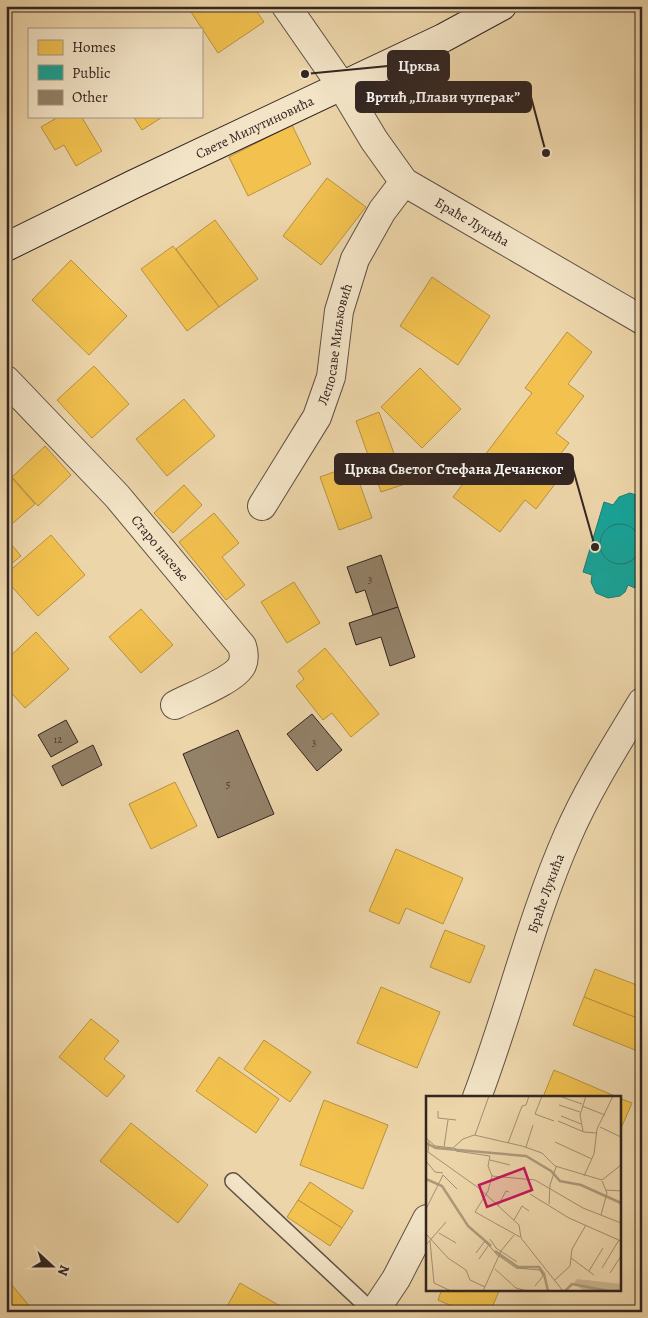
<svg xmlns="http://www.w3.org/2000/svg" width="648" height="1318" viewBox="0 0 648 1318" font-family="Alegreya,serif">
  <rect width="100%" height="100%" fill="#ecd5a9"/>
  <filter id="stains"><feTurbulence type="fractalNoise" baseFrequency=".004" numOctaves="4"/><feColorMatrix values="0 0 0 0 .2 0 0 0 0 .09 0 0 0 0 .02 0 0 0 .5 -.17"/></filter>
  <radialGradient id="worn" r=".72"><stop offset=".6" stop-color="#630" stop-opacity="0"/><stop offset="1" stop-color="#630" stop-opacity=".3"/></radialGradient>
  <!-- homes -->
  <g fill="#f2c14e" stroke="#b89240">
    <polygon points="199,6 253,6 264,22 218,53 191,12"/>
    <polygon points="60,116 81,116 102,151 76,166 64,145 55,150 41,127"/>
    <polygon points="133,116 164,116 142,130"/>
    <polygon points="292,125 311,164 248,196 229,157"/>
    <polygon points="327,178 366,207 321,265 283,236"/>
    <polygon points="215,220 258,279 219,307 176,249"/>
    <polygon points="173,246 219,307 187,331 141,269"/>
    <polygon points="71,260 127,316 89,355 32,300"/>
    <polygon points="432,277 490,316 458,365 400,326"/>
    <polygon points="567,332 592,352 568,384 584,396 556,433 569,443 547,472 558,480 536,509 525,500 500,532 453,497 532,393 525,388"/>
    <polygon points="94,366 129,404 92,438 57,400"/>
    <polygon points="420,368 461,409 422,448 381,407"/>
    <polygon points="184,399 215,436 167,476 136,439"/>
    <polygon points="379,412 405,484 381,492 356,421"/>
    <polygon points="45,446 71,475 38,506 12,477"/>
    <polygon points="353,465 372,518 339,530 320,477"/>
    <polygon points="11,477 35,504 6,529 6,481"/>
    <polygon points="184,485 202,505 173,533 154,513"/>
    <polygon points="214,513 239,543 222,557 245,585 226,600 179,542"/>
    <polygon points="51,535 85,575 38,616 6,580 6,574"/>
    <polygon points="6,538 21,556 6,568"/>
    <polygon points="294,582 320,623 287,643 261,602"/>
    <polygon points="141,609 173,645 141,673 109,637"/>
    <polygon points="36,632 69,669 25,708 6,687 6,660"/>
    <polygon points="325,648 379,714 351,737 332,713 323,720 296,686 304,679 298,671"/>
    <polygon points="175,782 197,826 151,849 129,804"/>
    <polygon points="396,849 463,878 443,924 406,908 399,924 369,911"/>
    <polygon points="445,930 485,946 470,983 430,967"/>
    <polygon points="595,969 642,987 642,1020 584,997"/>
    <polygon points="381,987 440,1012 417,1068 357,1043"/>
    <polygon points="584,997 642,1020 642,1047 640,1052 573,1025"/>
    <polygon points="91,1019 119,1041 104,1059 125,1076 107,1097 59,1057"/>
    <polygon points="264,1040 311,1072 290,1102 244,1069"/>
    <polygon points="219,1057 279,1099 256,1133 196,1091"/>
    <polygon points="554,1070 617,1097 543,1097"/>
    <polygon points="619,1098 632,1103 619,1133"/>
    <polygon points="324,1100 388,1125 363,1189 300,1165"/>
    <polygon points="131,1123 208,1185 178,1223 100,1161"/>
    <polygon points="310,1182 353,1211 342,1228 298,1200"/>
    <polygon points="298,1200 342,1228 330,1246 287,1217"/>
    <polygon points="6,1278 31,1308 26,1312 6,1312"/>
    <polygon points="240,1283 289,1311 289,1312 224,1312"/>
    <polygon points="442,1289 500,1289 490,1312 465,1312 438,1300"/>
  </g>
  <!-- public -->
  <g fill="#17a398" stroke="#1f7d74" fill-rule="evenodd">
    <path d="M630,493L642,497V565L635,588L628,585L625,592L620,596L608,598L596,593L591,582L592,575L583,572L604,502L613,505L619,497ZM616,524L629,526L638,537L639,549L633,560L627,563L621,564L609,561L601,551L600,545L604,532L609,527Z"/>
    <circle cx="620" cy="544" r="20"/>
  </g>
  <!-- building -->
  <g fill="#938168" stroke="#322521">
    <polygon points="381,555 398,607 373,615 365,590 356,593 347,567"/>
    <polygon points="398,607 415,657 390,666 381,637 356,645 349,623"/>
    <polygon points="312,714 342,750 317,771 287,734"/>
    <polygon points="66,720 78,742 51,757 38,735"/>
    <polygon points="238,730 274,814 218,838 183,754"/>
    <polygon points="93,745 102,765 62,786 52,766"/>
  </g>
  <g fill="none" stroke-linecap="round" stroke-linejoin="round">
    <defs>
      <polyline id="lane" points="233,1181 373,1312"/>
      <g id="street">
        <path id="s1" d="M286,6L341,85L374,140L404,182L642,320"/>
        <path id="s2" d="M6,380L117,496L242,646C244,652 245,658 242,665C235,680 190,697 175,705"/>
        <path id="s3" d="M262,506L317,417L331,377L339,311L355,259L382,211L404,182"/>
        <path id="s4" d="M477,1097C510,1010 531,919 568,835C588,789 616,745 642,702"/>
        <polyline points="374,1312 396,1279 427,1219"/>
      </g>
      <g id="secondary">
        <path id="s5" d="M6,247L134,184L443,38L502,6"/>
      </g>
    </defs>
    <!-- lane casing -->
    <use href="#lane" stroke="#605143" stroke-width="18"/>
    <!-- street casing -->
    <use href="#street" stroke="#605143" stroke-width="30"/>
    <!-- secondary casing -->
    <use href="#secondary" stroke="#322521" stroke-width="30"/>
    <!-- lane -->
    <use href="#lane" stroke="#f3e4c7" stroke-width="15"/>
    <!-- street -->
    <use href="#street" stroke="#f3e4c7" stroke-width="28"/>
    <!-- secondary -->
    <use href="#secondary" stroke="#f3e4c7" stroke-width="28"/>
  </g>
  <g text-anchor="middle" stroke-width="5" stroke-linejoin="round" paint-order="stroke">
    <!-- number labels -->
    <g font-size="11" fill="#4a3c33">
      <text x="370" y="583">3</text>
      <text x="58" y="743">12</text>
      <text x="314" y="746">3</text>
      <text x="228" y="788">5</text>
    </g>
    <!-- street labels -->
    <g font-size="14" fill="#322521" stroke="#f3e4c7">
      <text dy="5" stroke="none"><textPath href="#s5" startOffset="276">Свете Милутиновића</textPath></text>
      <text dy="5" stroke="none"><textPath href="#s1" startOffset="291">Браће Лукића</textPath></text>
      <text dy="5" stroke="none"><textPath href="#s3" startOffset="180">Лепосаве Миљковић</textPath></text>
      <text dy="5" stroke="none"><textPath href="#s2" startOffset="228">Старо насеље</textPath></text>
      <text dy="5" stroke="none"><textPath href="#s4" startOffset="215">Браће Лукића</textPath></text>
    </g>
  </g>
  <!-- overview -->
  <g transform="translate(426 1096)">
    <rect width="195" height="195" fill="#ecd5a9"/>
    <path d="M151,183L195,188V195H159L147,188Z" fill="#ccb792"/>
    <path fill="none" stroke="#ad997b" stroke-width="2.5" d="M0,47L10,52L100,60L125,75L134,85L155,89L195,107M0,83L16,90L42,130L65,150M69,155L92,171H113L118,178L122,195M139,195L146,188L183,195"/>
    <path fill="none" stroke="#a28f73" stroke-width="1" d="M116,0L109,18L128,25M133,0L156,8M133,9L154,16M156,10L179,19M12,15V22L30,24M135,20L155,28M132,25L158,36L171,37M174,31L195,41M157,35L154,19L160,0M49,39L63,0M0,42L9,50L27,52L37,43L48,39L96,50L116,57L129,70L176,84M3,45L2,56L54,93L93,129L95,142L137,195M129,46L166,63M82,47L96,10L100,9L103,0M18,51L22,24M100,51L107,29M29,52L30,55L64,60L62,70L66,80M64,64L84,69M0,65L9,76L17,77M17,79L31,93M66,80L109,84L157,112L195,127M66,80L62,95L49,116L94,141M158,80L168,58L171,33L187,0M176,84L195,69M180,94L195,95M104,98L143,122L195,145M123,108L124,89L130,71M72,110L80,95L83,96M0,113L17,79M175,119L181,97L176,85M88,124L96,110L103,115M13,137L30,147M0,138L22,162L40,174L44,184L59,191M64,143L70,152L91,166M4,145L8,187L25,195M0,149L20,126M50,157L59,145L73,161M73,160L90,172L114,174L117,180L109,190M145,162L168,179M53,163L62,150M176,172L193,144M69,173L90,192L101,195M163,175L177,152M184,177L195,160M129,184L144,170L146,153L160,129M57,195L75,155L88,139"/>
    <path fill="#c2185b" fill-opacity="0.15" stroke="#c2185b" stroke-width="2.5" d="M98,72L106,94L61,111L53,89Z"/>
    <rect width="195" height="195" fill="none" stroke="#322521" stroke-width="2.5"/>
  </g>
  <!-- callouts -->
  <path fill="none" stroke="#322521" stroke-width="2" d="M305 74L388 66M546 153L531 97M595 547L573 469"/>
  <g fill="#322521" stroke="#f3e4c7" stroke-width="2">
    <circle cx="305" cy="74" r="5"/>
    <circle cx="546" cy="153" r="5"/>
    <circle cx="595" cy="547" r="5"/>
  </g>
  <g fill="#322521" stroke="#322521" stroke-width="2">
    <rect x="388" y="51" width="61" height="30" rx="5"/>
    <rect x="356" y="82" width="175" height="30" rx="5"/>
    <rect x="335" y="454" width="238" height="30" rx="5"/>
  </g>
  <g font-size="15" text-anchor="middle" font-weight="bold" fill="#fff">
    <text x="419" y="71">Црква</text>
    <text x="443" y="102">Вртић „Плави чуперак”</text>
    <text x="454" y="474">Црква Светог Стефана Дечанског</text>
  </g>
  <!-- margin -->
  <rect width="648" height="1318" fill="none" stroke="#ecd5a9" stroke-width="25"/>
  <rect x="8" y="8" width="633" height="1303" fill="none" stroke="#322521" stroke-width="2.5"/>
  <rect x="12" y="12" width="623" height="1293" fill="none" stroke="#322521"/>
  <!-- legend -->
  <rect x="28" y="28" width="175" height="90" fill="#f3e4c7" stroke="#a69885"/>
  <rect x="38" y="40" width="25" height="15" fill="#f2c14e" stroke="#a69885"/>
  <text x="72" y="52" font-size="15" fill="#322521">Homes</text>
  <rect x="38" y="65" width="25" height="15" fill="#17a398" stroke="#a69885"/>
  <text x="72" y="78" font-size="15" fill="#322521">Public</text>
  <rect x="38" y="90" width="25" height="15" fill="#938168" stroke="#a69885"/>
  <text x="72" y="102" font-size="15" fill="#322521">Other</text>
  <!-- north arrow -->
  <g transform="translate(52 1266) rotate(111)" stroke="#f3e4c7" stroke-width="4" paint-order="stroke">
  <path d="M0-4L9 19L0 12L-9 19Z" fill="#322521"/>
  <text y="-8" font-size="14" font-weight="bold" text-anchor="middle" fill="#322521">N</text>
  </g>
  <rect width="100%" height="100%" filter="url(#stains)"/>
  <rect width="100%" height="100%" fill="url(#worn)"/>
</svg>
